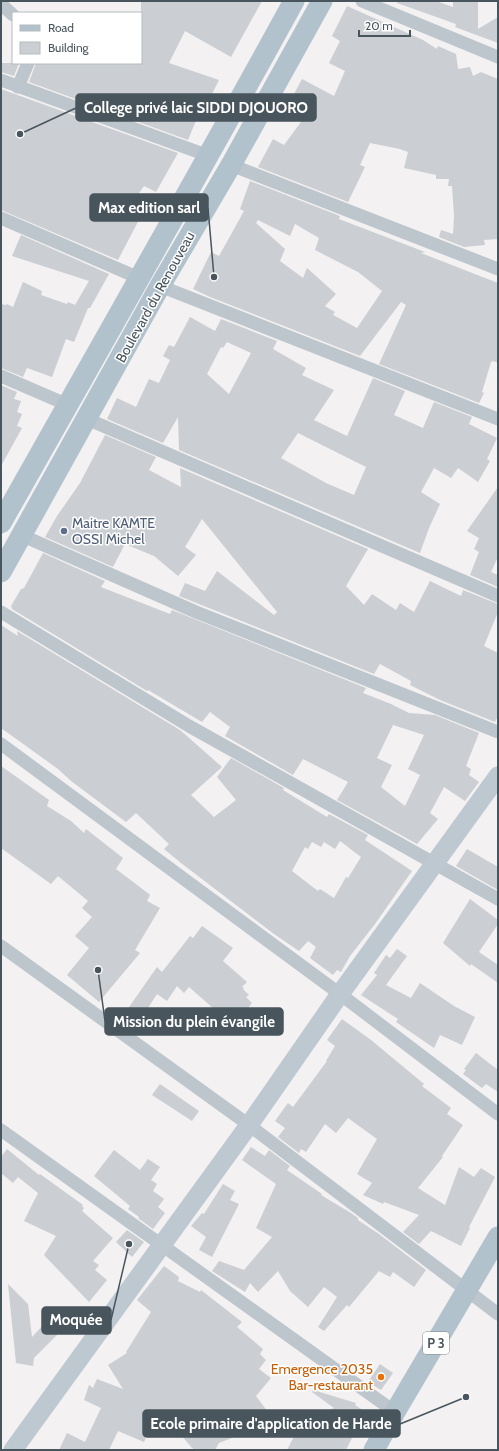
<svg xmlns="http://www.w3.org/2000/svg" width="499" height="1451" viewBox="0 0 499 1451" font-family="Cabin,sans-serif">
  <rect width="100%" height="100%" fill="#f3f1f1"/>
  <!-- building -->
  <g fill="#cbced3" fill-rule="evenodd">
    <polygon points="141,1 262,1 231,57 185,31 169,63 219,80 208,102 204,101 188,140 29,82 36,63 141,63"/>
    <polygon points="398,1 436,1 453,7 453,1 478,1 478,29 498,17 498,43 455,27 456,24 397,3"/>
    <polygon points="347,6 423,40 437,49 438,46 456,54 458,69 470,67 473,76 481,72 498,79 498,239 484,240 485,245 464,247 439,237 441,230 453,234 454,216 452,186 448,186 449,179 436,179 436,175 404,168 408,152 400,149 370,143 360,165 365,167 348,202 258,167 273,139 284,145 301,122 291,116 295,109 288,105 302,79 334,96 345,71 329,63 340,41 332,36"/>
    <polygon points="1,63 19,63 14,76 1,72"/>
    <polygon points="1,89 178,153 156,192 144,186 127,210 141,216 118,260 1,210"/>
    <path d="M250,181L340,216L339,219L425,252L421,253L498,283V363L493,361L491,362L482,392L484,393L479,403L379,364L406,305L401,302L360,356L210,297L193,289L211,252L219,256L244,211L240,209ZM258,220L290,236L295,224L319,238L315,250L358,272L382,291L357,328L333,315L335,312L325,306L336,294L307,268L303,278L280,261L285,249L256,223Z"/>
    <polygon points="21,235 109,274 90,308 88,308 74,342 66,339 52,377 27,368 23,377 1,368 1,304 6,305 7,304 13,307 23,282 42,291 41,295 67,304 68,302 75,305 89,281 12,256"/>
    <path d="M190,317L215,331L221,319L277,341L273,349L306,368L302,375L334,390L314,420L347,436L373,378L405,391L394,415L423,428L434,402L472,417L469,424L497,438L487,459L490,461L478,482L458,468L451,478L434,468L421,492L440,504L429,528L420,553L179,450L178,417L163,443L107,419L117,398L136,407L149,379L159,383L170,360L163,356L169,345L174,347ZM227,342L251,353L229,394L207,374L221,347L223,348ZM298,433L366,467L354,495L326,483L281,458Z"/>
    <polygon points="1,385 17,392 14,399 21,401 17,412 22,414 17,426 22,428 1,466"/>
    <polygon points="105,435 156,457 149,470 181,487 180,468 368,549 346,586 364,605 372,594 396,610 400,603 414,612 430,581 461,596 463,590 498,604 498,612 484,646 498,653 498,716 495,722 440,700 410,685 411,681 380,664 374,674 179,596 185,583 205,591 217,571 274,615 277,612 202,519 185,547 196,555 178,576 154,556 125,544 113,567 45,537 57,516 80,483"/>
    <polygon points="498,487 498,557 491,572 498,575 498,587 470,575 479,552 474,549 479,538 467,531"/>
    <path d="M43,553L105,581L101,587L170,614L172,610L366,688L363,693L391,704L409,713L435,715L479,733L466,766L471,769L469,775L479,782L465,801L444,787L430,813L438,819L417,844L337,800L348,782L303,759L293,775L225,736L230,727L210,712L202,722L148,690L147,691L12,609L11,606L21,589L24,588ZM393,725L424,735L408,769L420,775L405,806L381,787L392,765L377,758Z"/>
    <path d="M1,625L18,636L17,631L180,730L222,767L191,795L214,817L236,800L217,777L231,758L284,788L283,790L327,817L329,814L368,835L365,840L412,871L375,924L350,956L341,972L337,970L333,975L310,958L316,947L308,941L299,951L274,934L181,863L164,849L169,844L136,813L126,822L71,781L58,769L1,728ZM340,841L361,857L348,878L346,877L334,898L320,889L318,891L292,871L305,847L308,849L312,842L321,847L324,842L335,849Z"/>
    <polygon points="1,766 49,800 47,806 71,821 84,833 86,829 123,858 116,869 149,894 150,895 147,901 160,908 135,950 140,953 99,1002 67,975 89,948 75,936 92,917 82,908 88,901 58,876 51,884 1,848"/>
    <polygon points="467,849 498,867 498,890 456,866"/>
    <polygon points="470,899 498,920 498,924 479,952 498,965 498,983 471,964 470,966 443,943"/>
    <polygon points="202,926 233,948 223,961 247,982 242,987 244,988 243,989 249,995 246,997 252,1003 243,1014 240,1011 230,1023 189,987 184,993 177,986 167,1001 157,994 135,1028 131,1026 130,1027 120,1020 157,967 162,972 190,936 193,938"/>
    <polygon points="397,949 407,956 386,985 411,998 420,983 454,1006 475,1017 462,1045 440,1035 434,1048 396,1022 398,1019 361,995 377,975 374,973 386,955 390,958"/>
    <polygon points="342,1019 371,1040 424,1084 422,1086 451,1108 447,1114 463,1125 442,1156 443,1157 418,1188 445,1205 459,1167 474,1177 481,1168 495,1177 469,1227 470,1228 461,1246 431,1231 419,1244 403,1232 419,1215 384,1202 383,1204 363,1195 372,1183 357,1174 377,1139 348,1118 336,1133 325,1124 306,1152 301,1149 299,1153 278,1137 285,1128 275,1121 288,1103 293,1107 327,1061 326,1061 335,1046 327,1040"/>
    <polygon points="476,1053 498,1070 498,1092 486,1084 482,1088 463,1074 466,1070 464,1069"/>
    <polygon points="160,1084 199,1111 192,1121 152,1095"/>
    <polygon points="251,1147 265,1156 269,1150 290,1166 287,1170 322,1194 321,1195 351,1213 358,1218 358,1220 379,1234 426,1270 414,1287 393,1272 390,1277 379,1271 349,1307 347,1305 324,1331 318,1327 337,1297 324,1287 308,1307 290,1291 278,1271 258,1292 250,1283 245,1292 212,1271 219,1261 244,1270 272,1237 256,1228 276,1184 242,1160"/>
    <polygon points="7,1149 39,1175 40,1174 83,1205 82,1206 84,1208 82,1211 113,1238 93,1261 99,1265 95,1270 107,1280 89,1302 44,1255 56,1236 24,1221 38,1193 18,1177 13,1183 1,1173 1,1157"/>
    <polygon points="114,1150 140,1170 148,1159 160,1167 151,1180 157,1184 153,1191 164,1199 158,1207 165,1213 153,1229 138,1218 139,1217 128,1209 130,1206 94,1176"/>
    <polygon points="223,1184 235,1191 230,1200 239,1204 212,1257 199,1250 206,1237 191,1226 202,1213 204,1214"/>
    <polygon points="127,1230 144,1242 132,1257 116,1242"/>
    <polygon points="164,1266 179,1277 178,1281 200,1292 201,1290 242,1322 237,1327 263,1349 260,1354 266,1360 259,1369 271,1378 256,1396 271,1416 234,1434 234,1437 219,1443 215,1450 196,1450 192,1448 177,1430 153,1422 144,1442 118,1431 109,1450 59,1450 67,1433 85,1442 101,1408 84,1400 89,1385 93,1388 97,1379 123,1389 108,1365 127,1353 126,1352 151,1312 137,1300"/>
    <polygon points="8,1284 28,1304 32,1337 46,1322 58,1334 34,1358 33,1366 16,1363"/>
    <polygon points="380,1364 393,1373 381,1390 368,1382"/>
    <polygon points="313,1390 356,1403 355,1405 367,1413 356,1432 355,1432 346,1450 287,1450 302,1421 334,1408 312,1392"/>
  </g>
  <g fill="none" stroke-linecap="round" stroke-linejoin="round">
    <!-- minor -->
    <g stroke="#bdc6cc" stroke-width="13">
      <polyline points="362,1 498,57"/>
      <polyline points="1,4 13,15"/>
      <polyline points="1,80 209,156"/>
      <polyline points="18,87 28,63"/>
      <polyline points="231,165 498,269"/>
      <polyline points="1,218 139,278"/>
      <polyline points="160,286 498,419"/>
      <polyline points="1,376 68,405"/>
      <polyline points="87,419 498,596"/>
      <polyline points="21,535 196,612 498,732"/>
      <polyline points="1,612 189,726 498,899"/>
      <polyline points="1,744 340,994 498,1114"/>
      <polyline points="1,946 249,1125 498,1314"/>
      <polyline points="1,1130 395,1412"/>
    </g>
    <!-- secondary -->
    <polyline stroke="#bec8d1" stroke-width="19" points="13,1450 249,1125 340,994 498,776"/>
    <!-- primary -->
    <g stroke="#b2c2cd" stroke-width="21">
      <path d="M1,523C99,349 198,176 294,1"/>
      <polyline points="1,572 160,286 231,165 322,1"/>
      <polyline points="374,1450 395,1412 498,1237"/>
    </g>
  </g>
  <!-- markers -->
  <circle fill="#5c6f8a" stroke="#fff" stroke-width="1.5" cx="64" cy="531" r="4"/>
  <circle fill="#e8710a" stroke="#fff" stroke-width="1.5" cx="381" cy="1377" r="4"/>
  <g text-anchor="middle" stroke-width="3" stroke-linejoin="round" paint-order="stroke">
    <!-- shield labels -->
    <rect fill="#fff" stroke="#80888e" stroke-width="1" x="423" y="1332" width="26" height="22" rx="3"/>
    <g font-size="13" font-weight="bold" fill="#49555d">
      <text x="436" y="1348">P 3</text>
    </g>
    <!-- street labels -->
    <g font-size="14" fill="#49555d" stroke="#fff">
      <text transform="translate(155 297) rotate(-61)" y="5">Boulevard du Renouveau</text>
    </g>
    <!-- service labels -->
    <g font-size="14" fill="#4e5e75" stroke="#fff" text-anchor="start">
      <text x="72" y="528">Maitre KAMTE<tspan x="72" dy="16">OSSI Michel</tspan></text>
    </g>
    <!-- food labels -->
    <g font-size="14" fill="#c56008" stroke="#fff" text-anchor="end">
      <text x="373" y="1374">Emergence 2035<tspan x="373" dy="16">Bar-restaurant</tspan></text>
    </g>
  </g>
  <!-- callouts -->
  <path fill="none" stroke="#49555d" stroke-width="1.5" d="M20 134L76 108M214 277L208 208M98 970L105 1021M129 1244L111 1320M466 1397L400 1424"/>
  <g fill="#49555d" stroke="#fff" stroke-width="1.5">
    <circle cx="20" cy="134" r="4"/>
    <circle cx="214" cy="277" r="4"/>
    <circle cx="98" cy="970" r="4"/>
    <circle cx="129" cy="1244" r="4"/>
    <circle cx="466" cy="1397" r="4"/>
  </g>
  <g fill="#49555d" stroke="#49555d" stroke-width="1.5">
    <rect x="76" y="94" width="240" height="27" rx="4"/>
    <rect x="90" y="194" width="118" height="27" rx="4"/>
    <rect x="105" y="1008" width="178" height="27" rx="4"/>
    <rect x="42" y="1307" width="69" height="27" rx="4"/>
    <rect x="143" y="1410" width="257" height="27" rx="4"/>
  </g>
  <g font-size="15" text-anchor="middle" font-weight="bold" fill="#fff">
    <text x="196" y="113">College privé laic SIDDI DJOUORO</text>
    <text x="149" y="213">Max edition sarl</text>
    <text x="194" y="1027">Mission du plein évangile</text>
    <text x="76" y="1325">Moquée</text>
    <text x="271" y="1429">Ecole primaire d'application de Harde</text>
  </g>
  <!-- border -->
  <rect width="499" height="1451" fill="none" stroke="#49555d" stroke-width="4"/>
  <!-- legend -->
  <rect x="12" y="12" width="130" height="52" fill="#ffffff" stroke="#b6bbbe"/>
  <rect x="20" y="25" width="20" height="6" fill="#b2c2cd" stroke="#b6bbbe"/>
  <text x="48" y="32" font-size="12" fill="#49555d">Road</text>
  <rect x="20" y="42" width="20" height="12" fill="#cbced3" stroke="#b6bbbe"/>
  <text x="48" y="52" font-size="12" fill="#49555d">Building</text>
  <!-- scale -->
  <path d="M359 30v6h51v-6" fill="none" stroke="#49555d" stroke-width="2"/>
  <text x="365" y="30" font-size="12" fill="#49555d" stroke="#ffffff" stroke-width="3" paint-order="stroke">20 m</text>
</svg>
